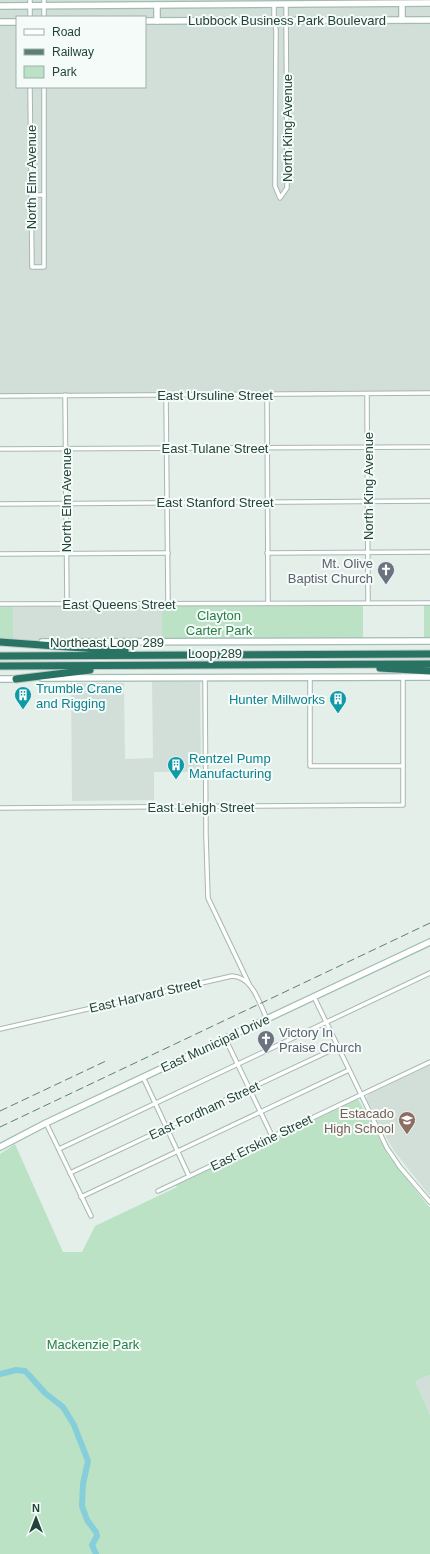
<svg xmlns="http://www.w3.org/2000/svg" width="430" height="1554" viewBox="0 0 430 1554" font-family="Helvetica,sans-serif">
  <rect width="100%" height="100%" fill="#e4efea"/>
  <!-- built -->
  <g fill="#d2dfd9" fill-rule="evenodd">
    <path d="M0,0H430V391L0,394ZM17,17H145V87H17Z"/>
    <polygon points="162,606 162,639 13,640 13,607"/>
    <polygon points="152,682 200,682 201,772 154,772 154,800 72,801 71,683 124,683 125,759 153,758"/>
    <polygon points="430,1065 430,1196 394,1151 378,1122 366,1098 369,1094"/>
    <polygon points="430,1375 430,1415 416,1383 417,1380"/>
  </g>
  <!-- green -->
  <g fill="#bbe2c5">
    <polygon points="363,605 363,638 162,639 162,606"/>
    <rect x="424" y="605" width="6" height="33"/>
    <polygon points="0,607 13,607 13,640 0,639"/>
    <polygon points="358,1099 388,1155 430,1208 430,1375 417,1380 416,1383 430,1415 430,1554 0,1554 0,1154 15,1144 63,1252 82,1252 95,1226 177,1187 176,1185"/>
  </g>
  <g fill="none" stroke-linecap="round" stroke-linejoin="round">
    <!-- river -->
    <polyline stroke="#86ceda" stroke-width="6" points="0,1374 16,1370 25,1371 29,1375 45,1393 63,1407 74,1425 88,1461 83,1484 82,1506 87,1520 96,1532 97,1536 92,1545 96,1554"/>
    <defs>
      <g id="street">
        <polyline points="30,0 30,17"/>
        <polyline points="44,0 44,17"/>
        <polyline points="274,4 274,20 276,30 275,186 280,198 287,188 286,4"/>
        <polyline points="30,87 32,267 44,267 44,87"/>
        <polyline points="32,195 44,195"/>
        <polyline points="267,394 268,603"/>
        <polyline points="367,394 368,603"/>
        <polyline points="65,395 67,604"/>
        <polyline points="166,395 168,603"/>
        <polyline points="0,396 430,393"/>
        <polyline points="0,449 430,447"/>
        <polyline points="0,504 430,501"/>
        <polyline points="267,553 430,552"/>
        <polyline points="0,554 168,553"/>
        <polyline points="0,604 430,603"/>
        <polyline points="205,677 206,836 208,898 249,984"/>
        <polyline points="310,677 310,766 403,766"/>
        <polyline points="0,808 403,805 403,676"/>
        <polyline points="314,997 387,1148 400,1167 430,1202"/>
        <path d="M0,1029L232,976C253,977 259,1003 267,1019"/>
        <polyline points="225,1038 272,1136"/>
        <polyline points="143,1077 189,1176"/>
        <polyline points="46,1123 91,1216"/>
        <polyline points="59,1149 430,973"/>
        <polyline points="70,1173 338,1047"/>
        <polyline points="158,1191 430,1062"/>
        <polyline points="81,1197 349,1070"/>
      </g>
      <g id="secondary">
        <polyline points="402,4 402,20"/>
        <polyline points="157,5 157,21"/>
        <polyline points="0,6 430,3"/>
        <polyline points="145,21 430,20"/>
        <polyline points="0,22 17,22"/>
        <polyline points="42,642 430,641"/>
        <polyline points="42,678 430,677"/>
        <polyline points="0,679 20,679"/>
        <polyline points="0,1147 46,1123 430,942"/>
      </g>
      <g id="highway">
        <polyline points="0,642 125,651"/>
        <polyline points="0,656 430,654"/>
        <polyline points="0,666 430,664"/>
        <polyline points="380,668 430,671"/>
        <polyline points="16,679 90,670"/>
      </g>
    </defs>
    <!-- street casing -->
    <use href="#street" stroke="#a6b8b1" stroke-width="5.5"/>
    <!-- secondary casing -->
    <use href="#secondary" stroke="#a1bcb2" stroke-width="8"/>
    <!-- highway casing -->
    <use href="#highway" stroke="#c1cac8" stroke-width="9"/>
    <!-- street -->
    <use href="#street" stroke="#fff" stroke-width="3.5"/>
    <!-- secondary -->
    <use href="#secondary" stroke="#fff" stroke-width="5.5"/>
    <!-- highway -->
    <use href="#highway" stroke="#297363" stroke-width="7"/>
    <!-- rail -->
    <g stroke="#5c7f74" stroke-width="1" stroke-dasharray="8 4" stroke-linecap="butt">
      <polyline points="0,1111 108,1060"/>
      <polyline points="0,1127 430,923"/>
    </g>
  </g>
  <!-- icons -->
  <defs>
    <symbol id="church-pin" viewBox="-11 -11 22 30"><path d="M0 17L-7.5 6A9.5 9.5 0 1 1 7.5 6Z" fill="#6b7280" stroke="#f5fbf8"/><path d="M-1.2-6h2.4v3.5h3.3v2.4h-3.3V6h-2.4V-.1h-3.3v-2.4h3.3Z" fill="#fff"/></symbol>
    <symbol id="building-pin" viewBox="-11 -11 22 30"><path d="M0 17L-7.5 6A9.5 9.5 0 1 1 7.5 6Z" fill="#0f9aa8" stroke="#f5fbf8"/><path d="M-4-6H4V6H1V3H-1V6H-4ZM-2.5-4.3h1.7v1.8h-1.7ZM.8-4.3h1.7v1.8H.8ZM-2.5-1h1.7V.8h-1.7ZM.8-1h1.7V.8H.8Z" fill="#fff"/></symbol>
    <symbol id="school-pin" viewBox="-11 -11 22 30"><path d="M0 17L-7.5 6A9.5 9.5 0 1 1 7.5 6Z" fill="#8d6e63" stroke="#f5fbf8"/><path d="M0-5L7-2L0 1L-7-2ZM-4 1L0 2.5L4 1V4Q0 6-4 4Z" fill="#fff"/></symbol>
  </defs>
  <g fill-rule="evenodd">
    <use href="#church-pin" x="376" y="560" width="20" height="27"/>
    <use href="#building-pin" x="13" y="685" width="20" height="27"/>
    <use href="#building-pin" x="328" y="689" width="20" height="27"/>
    <use href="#building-pin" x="166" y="755" width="20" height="27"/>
    <use href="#church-pin" x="256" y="1029" width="20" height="27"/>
    <use href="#school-pin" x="397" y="1110" width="20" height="27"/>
  </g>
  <g text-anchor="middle" stroke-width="4" stroke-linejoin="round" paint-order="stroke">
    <!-- street labels -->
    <g font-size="13" fill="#214339" stroke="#f5fbf8">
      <text x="287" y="25">Lubbock Business Park Boulevard</text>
      <text transform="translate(287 128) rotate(-90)" y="5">North King Avenue</text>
      <text transform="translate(31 177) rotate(-90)" y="5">North Elm Avenue</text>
      <text x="215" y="400">East Ursuline Street</text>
      <text x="215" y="453">East Tulane Street</text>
      <text transform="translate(368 486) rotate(-90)" y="5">North King Avenue</text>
      <text transform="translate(66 500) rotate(-90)" y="5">North Elm Avenue</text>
      <text x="215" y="507">East Stanford Street</text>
      <text x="119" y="609">East Queens Street</text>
      <text x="107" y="647">Northeast Loop 289</text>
      <text x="215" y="658">Loop 289</text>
      <text x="201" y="812">East Lehigh Street</text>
      <text transform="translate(145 995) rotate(-13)" y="5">East Harvard Street</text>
      <text transform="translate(215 1043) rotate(-25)" y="5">East Municipal Drive</text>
      <text transform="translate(204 1110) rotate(-25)" y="5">East Fordham Street</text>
      <text transform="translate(261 1142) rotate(-26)" y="5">East Erskine Street</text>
    </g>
    <!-- worship labels -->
    <g font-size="13" fill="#5b616d" stroke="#f5fbf8" text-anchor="end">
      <text x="373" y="568">Mt. Olive<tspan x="373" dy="15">Baptist Church</tspan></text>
      <text x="279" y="1037" text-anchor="start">Victory In<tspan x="279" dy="15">Praise Church</tspan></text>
    </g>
    <!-- park labels -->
    <g font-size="13" fill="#267f47" stroke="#f5fbf8">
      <text x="219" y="620">Clayton<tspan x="219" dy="15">Carter Park</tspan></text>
      <text x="93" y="1349">Mackenzie Park</text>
    </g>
    <!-- culture labels -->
    <g font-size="13" fill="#0d838f" stroke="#f5fbf8" text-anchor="start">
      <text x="36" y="693">Trumble Crane<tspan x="36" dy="15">and Rigging</tspan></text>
      <text x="325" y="704" text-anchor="end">Hunter Millworks</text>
      <text x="189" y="763">Rentzel Pump<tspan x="189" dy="15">Manufacturing</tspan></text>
    </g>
    <!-- education labels -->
    <g font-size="13" fill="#785e54" stroke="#f5fbf8" text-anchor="end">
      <text x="394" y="1118">Estacado<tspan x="394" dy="15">High School</tspan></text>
    </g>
  </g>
  <!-- legend -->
  <rect x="16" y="16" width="130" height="72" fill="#f5fbf8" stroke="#a0b1ac"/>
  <rect x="24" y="29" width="20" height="6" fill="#ffffff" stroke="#a0b1ac"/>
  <text x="52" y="36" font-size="12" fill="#214339">Road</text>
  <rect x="24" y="49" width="20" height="6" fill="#5c7f74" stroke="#a0b1ac"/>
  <text x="52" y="56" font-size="12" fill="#214339">Railway</text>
  <rect x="24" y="66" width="20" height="12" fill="#bbe2c5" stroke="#a0b1ac"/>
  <text x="52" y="76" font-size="12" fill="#214339">Park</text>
  <!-- north arrow -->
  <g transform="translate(36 1518)" stroke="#f5fbf8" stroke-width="3" paint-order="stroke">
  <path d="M0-3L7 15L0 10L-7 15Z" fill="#214339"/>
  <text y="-6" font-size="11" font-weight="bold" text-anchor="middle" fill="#214339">N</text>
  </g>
</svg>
